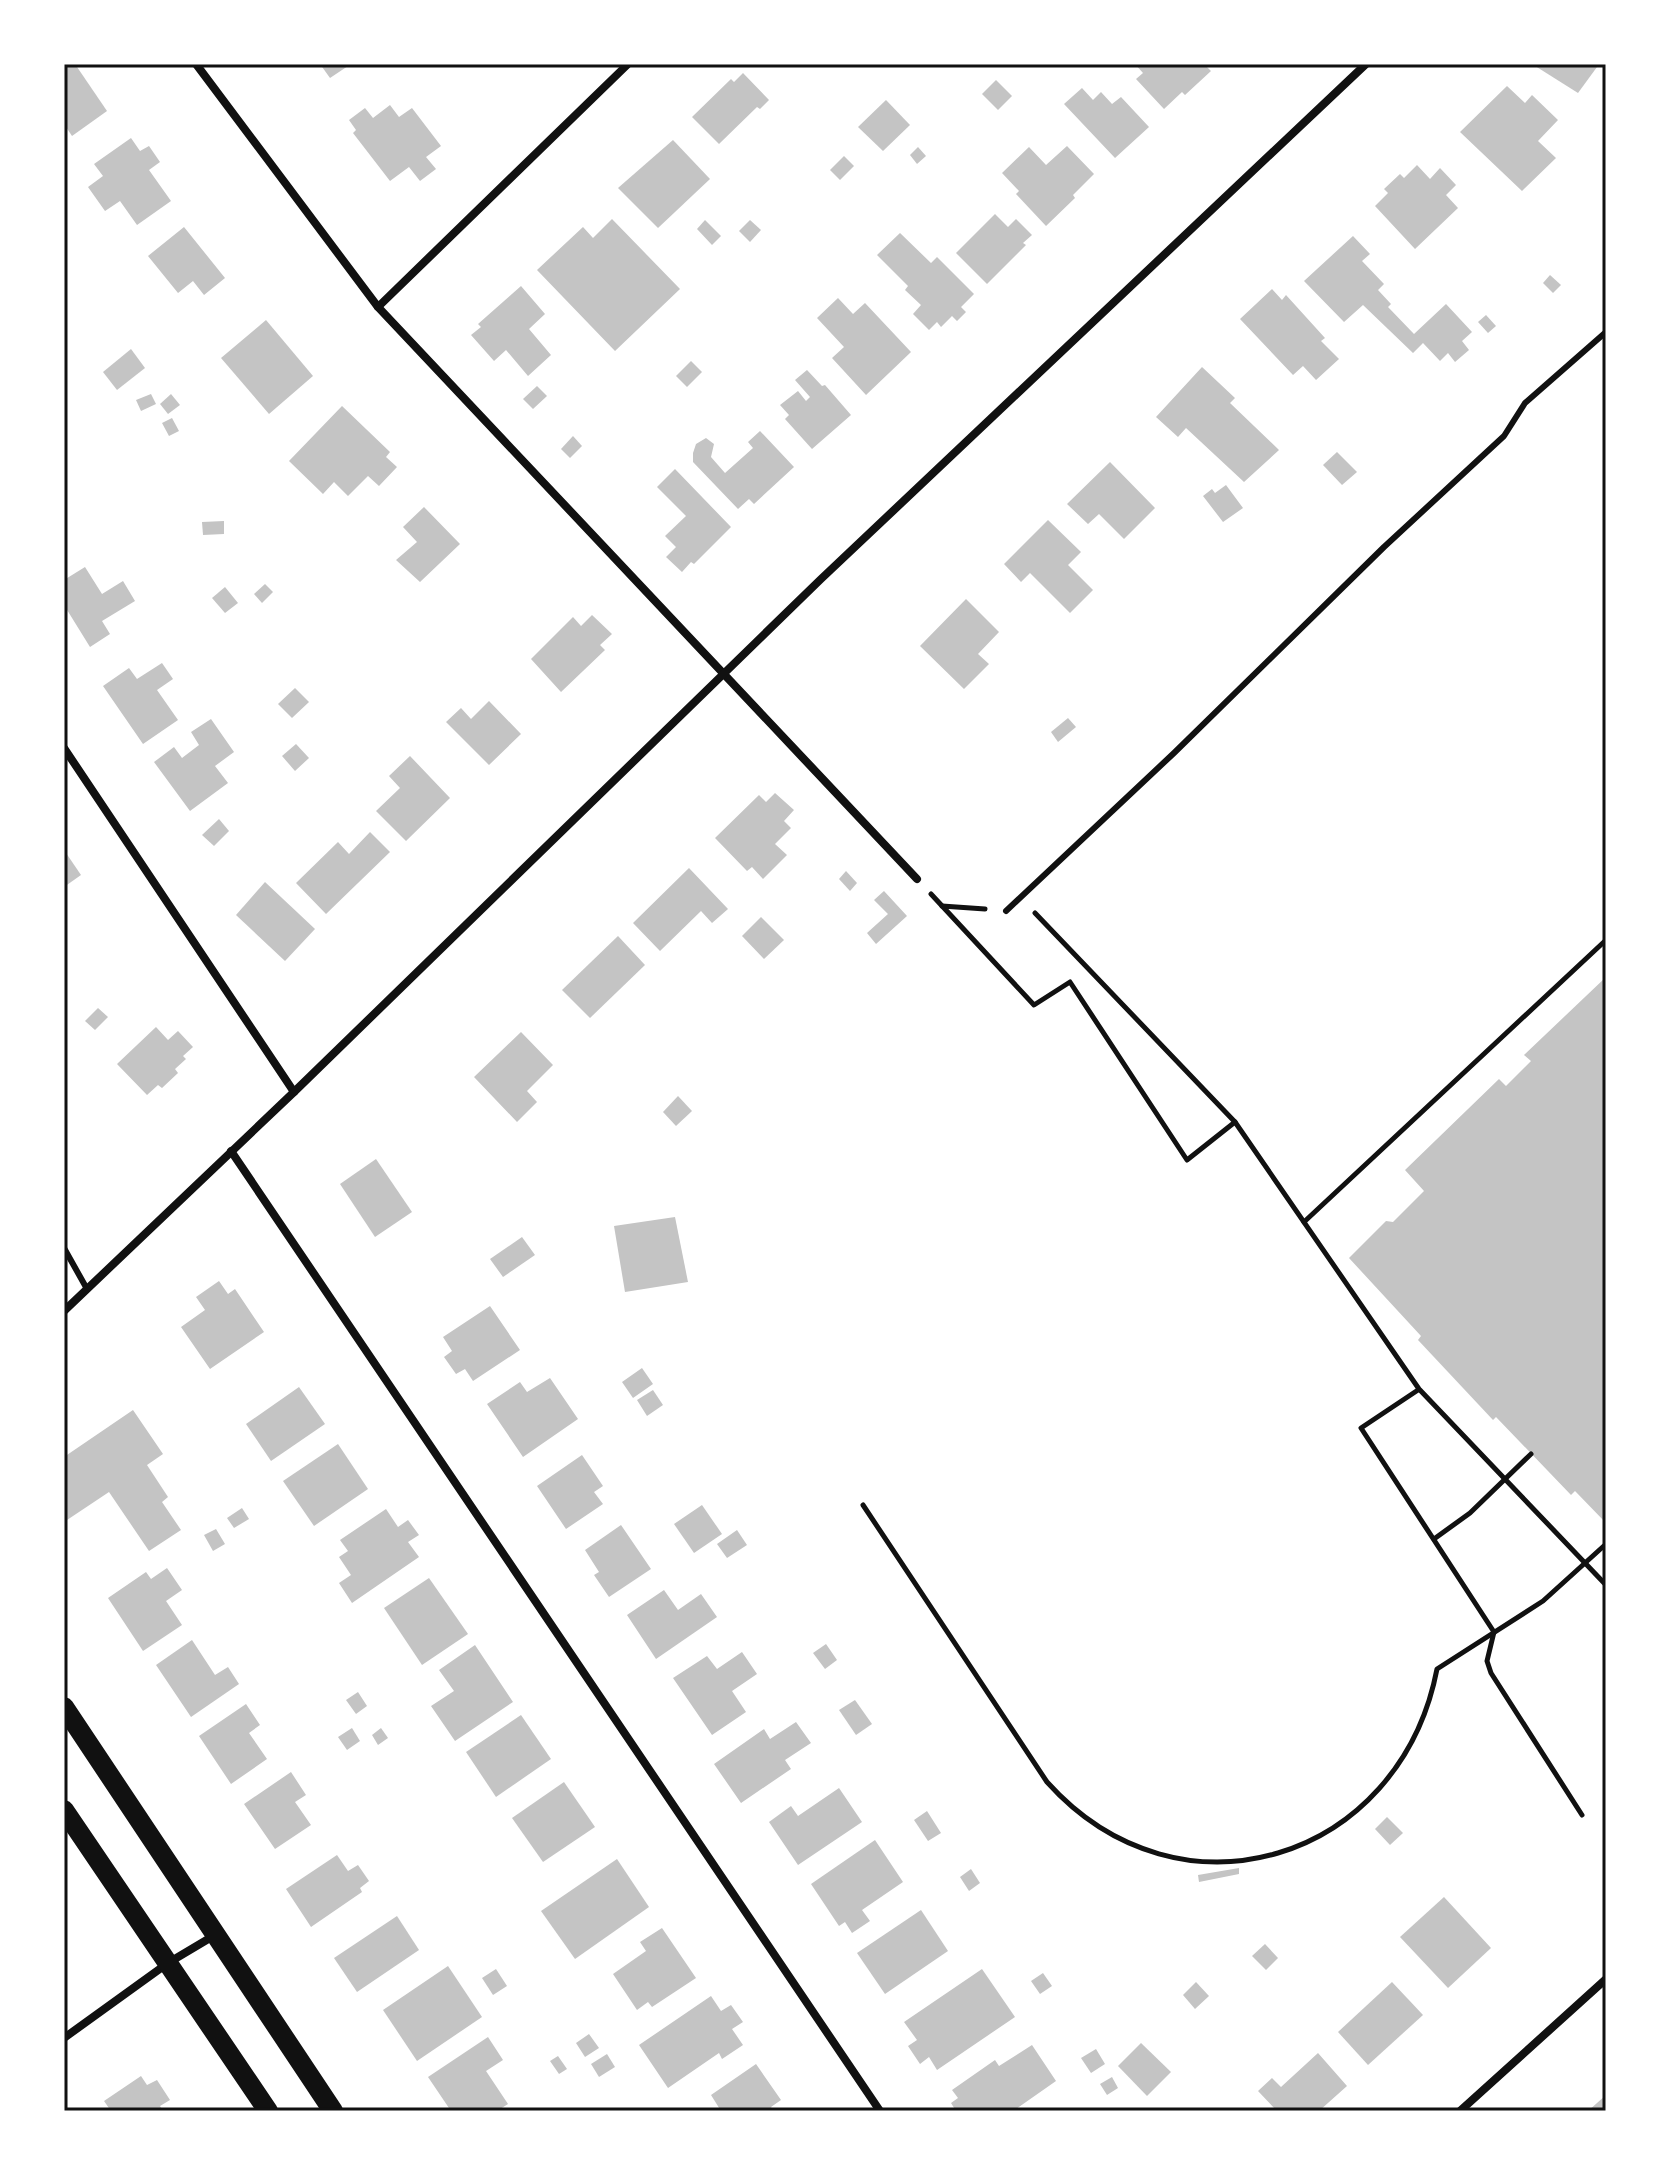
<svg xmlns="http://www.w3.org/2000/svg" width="1670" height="2175" viewBox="0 0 1670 2175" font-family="Karla,sans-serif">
  <rect width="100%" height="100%" fill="#fff"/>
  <!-- building -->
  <g fill="#c4c4c4">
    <polygon points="64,64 75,64 107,111 72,136 64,124"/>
    <polygon points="320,64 351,64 330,78"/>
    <polygon points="1135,64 1204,64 1211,71 1185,95 1182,92 1164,109 1136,79 1143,73"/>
    <polygon points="1532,64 1593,64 1597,67 1578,93"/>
    <polygon points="743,73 769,100 760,109 757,107 719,144 692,117 731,79 734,82"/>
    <polygon points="996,80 1012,96 998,110 982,94"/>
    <polygon points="1507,86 1525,103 1532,95 1558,120 1538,141 1556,158 1522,191 1460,132"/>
    <polygon points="1082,88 1093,100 1101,92 1112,104 1121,97 1149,127 1115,158 1064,104"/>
    <polygon points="886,100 910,125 883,151 858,127"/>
    <polygon points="390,105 399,117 412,108 441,146 426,157 436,169 420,181 409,167 390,181 353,133 356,130 349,120 365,108 373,118"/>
    <polygon points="131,138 140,151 149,146 160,162 149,170 171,201 137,225 120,201 105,211 88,187 103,176 94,164"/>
    <polygon points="673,140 710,179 658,228 618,188"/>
    <polygon points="1067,146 1094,174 1073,195 1075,198 1046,226 1016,194 1019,191 1002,173 1029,147 1046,165"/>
    <polygon points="918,147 926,156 917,164 910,155"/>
    <polygon points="844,156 854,166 840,180 830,170"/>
    <polygon points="1417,165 1430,179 1440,168 1456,185 1446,195 1458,208 1415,249 1375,206 1388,193 1384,189 1400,174 1404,178"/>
    <polygon points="995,214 1008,227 1016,219 1032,235 1023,243 1026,245 987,284 956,253"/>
    <polygon points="612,219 680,289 615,351 537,270 583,227 593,238"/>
    <polygon points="705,220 721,236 712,245 697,229"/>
    <polygon points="750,220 761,230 750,242 739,231"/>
    <polygon points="184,227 225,278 204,295 193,281 178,293 148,256"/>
    <polygon points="900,233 931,263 937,257 974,294 961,307 966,312 957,321 952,316 941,327 937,322 929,330 913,314 921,305 905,290 908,286 877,255"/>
    <polygon points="1353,236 1370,254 1362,261 1384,284 1378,290 1391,304 1388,307 1414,334 1446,304 1472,332 1462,341 1469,350 1455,362 1448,353 1440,361 1423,343 1413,353 1363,305 1344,322 1304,281"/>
    <polygon points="1550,275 1561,285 1553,293 1543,283"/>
    <polygon points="521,286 545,314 529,329 551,355 528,376 506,350 494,361 471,335 481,327 478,324"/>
    <polygon points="1272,289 1282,300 1286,295 1325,338 1321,341 1339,359 1316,380 1303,366 1293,375 1240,319"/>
    <polygon points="838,298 853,314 865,303 911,352 866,395 832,358 844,347 817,318"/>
    <polygon points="1486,315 1496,326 1488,333 1478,322"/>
    <polygon points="266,320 313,376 269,414 221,358"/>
    <polygon points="131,349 145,368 117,390 103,372"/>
    <polygon points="691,361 702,372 687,387 676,376"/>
    <polygon points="1202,367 1235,398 1230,403 1279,450 1244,482 1186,428 1178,437 1156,417"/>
    <polygon points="807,370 822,386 825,385 851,415 812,449 785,419 789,415 780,405 798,391 806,401 810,397 795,380"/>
    <polygon points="537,386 547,396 533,409 523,399"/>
    <polygon points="151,394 156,404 141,411 136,400"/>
    <polygon points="171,394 180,405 168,414 160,404"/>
    <polygon points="342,406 390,452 386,457 397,467 379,486 368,476 348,496 334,482 323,494 289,461"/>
    <polygon points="172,418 179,431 169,436 162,423"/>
    <polygon points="760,431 794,467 754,504 749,499 738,509 693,462 693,453 696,444 706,438 714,444 711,457 725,473 753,448 748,442"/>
    <polygon points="573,436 582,446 570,458 561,449"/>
    <polygon points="1337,452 1357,472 1342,485 1323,465"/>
    <polygon points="1110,462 1155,508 1124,539 1099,514 1088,524 1067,504"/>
    <polygon points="675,469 731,527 694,564 691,562 682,572 666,557 676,547 665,536 686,516 657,487"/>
    <polygon points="1226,485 1243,508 1223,522 1203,496 1212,489 1215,493"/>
    <polygon points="424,507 460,544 420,582 396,560 417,542 403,527"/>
    <polygon points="1048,520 1081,552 1068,565 1093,590 1070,613 1030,573 1021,582 1004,564"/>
    <polygon points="224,521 224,534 203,535 202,522"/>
    <polygon points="85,567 102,594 123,581 135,601 102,621 110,634 90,647 64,605 64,580"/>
    <polygon points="265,584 273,592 262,603 254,594"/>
    <polygon points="225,587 238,603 225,613 212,598"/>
    <polygon points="966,599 999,632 978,654 989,664 964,689 920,646"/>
    <polygon points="592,615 612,634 600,645 605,650 561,692 531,659 573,617 581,626"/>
    <polygon points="162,663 173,679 157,690 178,720 143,744 103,686 129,668 137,679"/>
    <polygon points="295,688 309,702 292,718 278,704"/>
    <polygon points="489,701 521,734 489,765 446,722 461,708 471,719"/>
    <polygon points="1068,718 1076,727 1058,742 1051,732"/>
    <polygon points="211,719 234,752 215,766 228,783 190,811 154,762 174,747 182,758 199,745 191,732"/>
    <polygon points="296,744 309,758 295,771 282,756"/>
    <polygon points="410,756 450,798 406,841 376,811 400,788 389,776"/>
    <polygon points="775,793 794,810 784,821 791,828 775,844 787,855 763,879 752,867 747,871 715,838 759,795 766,802"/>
    <polygon points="219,819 229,831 214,846 202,835"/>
    <polygon points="370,832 390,852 326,914 296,883 338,842 349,854"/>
    <polygon points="64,850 81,875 64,887"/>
    <polygon points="689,868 728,909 712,923 701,911 660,951 633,923"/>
    <polygon points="846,871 857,883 850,891 839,879"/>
    <polygon points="265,882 315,929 285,961 236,915"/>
    <polygon points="884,891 907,916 876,944 867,933 888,914 874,900"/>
    <polygon points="761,917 784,940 764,959 742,936"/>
    <polygon points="618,936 645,965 590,1018 562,990"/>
    <polygon points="1606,977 1606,1523 1575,1491 1571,1495 1496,1417 1493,1420 1418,1340 1421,1336 1349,1258 1386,1221 1393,1222 1424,1191 1405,1170 1499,1079 1506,1086 1531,1061 1524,1055"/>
    <polygon points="98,1008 108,1017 95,1030 85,1021"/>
    <polygon points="156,1027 168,1040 178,1031 193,1047 183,1056 186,1059 175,1069 178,1073 162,1088 158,1085 147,1095 117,1064"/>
    <polygon points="521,1032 553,1065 527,1091 537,1102 517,1122 474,1077"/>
    <polygon points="678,1096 692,1111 676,1126 663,1112"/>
    <polygon points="376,1159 412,1212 375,1237 340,1184"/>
    <polygon points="675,1217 688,1282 625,1292 614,1226"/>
    <polygon points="522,1237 535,1255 503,1277 490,1259"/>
    <polygon points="219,1281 228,1294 235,1289 264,1332 210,1369 181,1327 205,1310 196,1297"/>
    <polygon points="490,1306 520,1350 473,1381 465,1369 456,1374 444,1357 452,1351 443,1337"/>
    <polygon points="642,1368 653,1384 633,1398 622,1382"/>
    <polygon points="550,1378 578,1419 523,1457 487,1404 520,1382 527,1392"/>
    <polygon points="299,1387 325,1424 271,1461 246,1424"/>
    <polygon points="653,1390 663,1405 647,1416 637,1400"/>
    <polygon points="133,1410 163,1454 147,1465 168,1497 162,1502 181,1530 149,1551 109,1492 64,1522 64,1457"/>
    <polygon points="338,1444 368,1489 314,1526 283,1481"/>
    <polygon points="582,1455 603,1486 594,1492 603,1504 566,1529 537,1486"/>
    <polygon points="702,1505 722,1534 694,1553 674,1524"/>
    <polygon points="242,1508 249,1519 234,1528 227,1518"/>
    <polygon points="386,1509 398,1527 408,1520 419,1535 408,1542 419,1557 352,1603 339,1583 351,1575 339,1557 348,1551 340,1540"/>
    <polygon points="621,1525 651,1569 609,1597 594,1575 599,1572 585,1550"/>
    <polygon points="216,1529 225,1544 213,1551 204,1535"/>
    <polygon points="737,1530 747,1545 727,1558 717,1544"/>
    <polygon points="167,1568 182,1590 166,1601 182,1625 143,1651 108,1598 146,1572 151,1579"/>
    <polygon points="429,1578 468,1634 422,1665 384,1608"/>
    <polygon points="664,1590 678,1610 701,1594 717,1617 656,1659 627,1615"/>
    <polygon points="192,1640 215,1675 228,1667 239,1684 191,1717 156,1665"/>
    <polygon points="826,1644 837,1660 825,1669 813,1653"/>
    <polygon points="475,1645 513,1702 455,1741 431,1706 454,1691 439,1670"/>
    <polygon points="742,1652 757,1674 732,1691 746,1712 712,1735 673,1678 707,1656 717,1669"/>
    <polygon points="358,1692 367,1706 356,1714 346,1700"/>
    <polygon points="855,1700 872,1724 856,1735 839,1710"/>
    <polygon points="246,1704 260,1725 249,1733 267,1759 231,1784 199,1736"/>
    <polygon points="521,1715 551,1759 496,1797 466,1752"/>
    <polygon points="796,1722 811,1743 785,1760 791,1769 741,1803 714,1764 764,1729 770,1739"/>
    <polygon points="352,1728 360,1741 347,1750 338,1737"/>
    <polygon points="381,1728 388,1738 378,1745 372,1735"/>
    <polygon points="291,1772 306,1795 295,1802 311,1825 275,1849 244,1804"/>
    <polygon points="564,1782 595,1827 543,1862 512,1818"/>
    <polygon points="839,1788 862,1822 798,1865 769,1822 791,1806 798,1816"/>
    <polygon points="927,1811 941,1833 928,1841 914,1820"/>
    <polygon points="1387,1817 1403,1833 1390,1845 1375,1829"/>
    <polygon points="875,1840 903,1882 862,1910 870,1921 852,1933 845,1922 839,1926 811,1884"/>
    <polygon points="337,1855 348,1871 358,1865 369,1881 360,1888 362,1892 311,1927 286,1889"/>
    <polygon points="617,1859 649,1907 575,1959 541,1911"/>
    <polygon points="1239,1868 1239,1874 1199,1882 1198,1875"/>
    <polygon points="971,1869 980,1883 969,1891 960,1877"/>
    <polygon points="1444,1897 1491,1948 1448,1988 1400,1937"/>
    <polygon points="921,1910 948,1951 885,1994 857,1953"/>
    <polygon points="397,1916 419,1950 357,1992 334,1958"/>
    <polygon points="662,1928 696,1978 652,2007 648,2002 637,2010 613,1974 646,1951 640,1942"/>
    <polygon points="1265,1944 1278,1958 1266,1970 1252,1956"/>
    <polygon points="448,1966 482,2017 417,2061 383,2010"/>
    <polygon points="496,1969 507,1986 493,1995 482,1978"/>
    <polygon points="982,1969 1015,2017 937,2070 929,2057 920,2064 908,2046 917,2040 904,2022"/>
    <polygon points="1043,1973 1052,1986 1040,1994 1031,1981"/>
    <polygon points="1196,1982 1209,1996 1195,2009 1183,1995"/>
    <polygon points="1392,1982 1423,2015 1368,2065 1338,2032"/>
    <polygon points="711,1996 721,2011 731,2005 743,2022 732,2029 743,2045 722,2059 719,2053 668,2088 639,2045"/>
    <polygon points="589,2034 599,2048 585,2057 576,2043"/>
    <polygon points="488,2037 503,2060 486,2071 508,2104 497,2111 451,2111 428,2077"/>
    <polygon points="1141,2043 1171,2072 1147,2096 1118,2066"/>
    <polygon points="1032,2045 1056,2081 1013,2111 956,2111 951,2103 958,2098 952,2090 995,2060 999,2066"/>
    <polygon points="1096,2049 1105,2064 1091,2073 1081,2058"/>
    <polygon points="1318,2053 1347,2086 1319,2111 1277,2111 1258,2091 1272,2078 1281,2087"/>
    <polygon points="607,2054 615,2067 599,2077 591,2064"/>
    <polygon points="558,2056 567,2069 559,2074 550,2061"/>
    <polygon points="756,2064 781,2100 771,2107 773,2111 721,2111 711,2095"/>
    <polygon points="141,2076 147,2085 157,2080 170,2100 160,2106 163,2111 111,2111 104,2101"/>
    <polygon points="1112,2077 1118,2088 1107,2095 1100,2084"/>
    <polygon points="1606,2095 1606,2111 1588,2111"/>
  </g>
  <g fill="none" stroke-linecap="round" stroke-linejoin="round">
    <!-- path -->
    <g stroke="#111" stroke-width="5">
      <polyline points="931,894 1034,1005 1070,982 1187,1160 1235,1122"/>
      <polyline points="942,906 985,909"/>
      <polyline points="1035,913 1235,1122 1419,1389 1606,1585"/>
      <polyline points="1304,1222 1606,940"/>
      <polyline points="1418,1390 1361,1428 1494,1632 1487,1661 1491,1673 1582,1815"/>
      <path d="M863,1505L1047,1782C1180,1930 1400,1861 1437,1669L1543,1601L1606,1544"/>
      <polyline points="1434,1539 1470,1513 1531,1454"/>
    </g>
    <!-- service -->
    <g stroke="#111" stroke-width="6">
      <polyline points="1006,911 1174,753 1384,547 1504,436 1525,403 1606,332"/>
      <polyline points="64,1248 87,1289"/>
    </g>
    <!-- minor -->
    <g stroke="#111" stroke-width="8">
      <polyline points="196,64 378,307 917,879"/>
      <polyline points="378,307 628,64"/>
      <polyline points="64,748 294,1092"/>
      <polyline points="231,1151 880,2111"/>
      <polyline points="64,1311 294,1092 821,579 1366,64"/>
      <polyline points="64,2038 168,1963 215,1935"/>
      <polyline points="1460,2111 1606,1979"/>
    </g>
    <!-- primary -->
    <g stroke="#111" stroke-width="20">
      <polyline points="64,1707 333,2111"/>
      <polyline points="64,1810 268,2111"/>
    </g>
  </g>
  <!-- border -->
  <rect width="1670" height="2175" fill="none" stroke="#ffffff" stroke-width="132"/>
  <rect x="66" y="66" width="1538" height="2043" fill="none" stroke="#111" stroke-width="3"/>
</svg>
